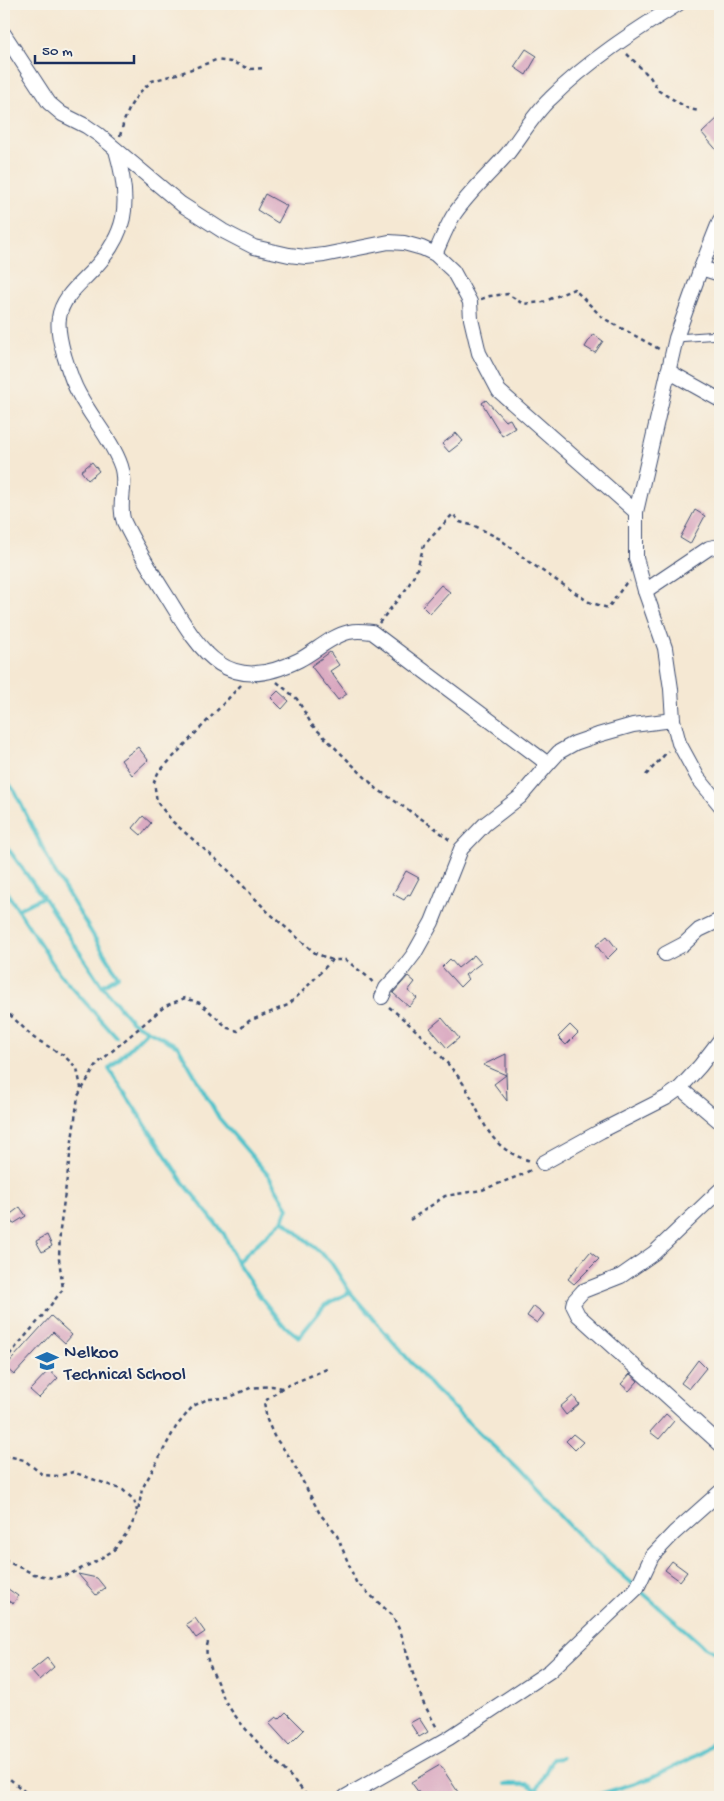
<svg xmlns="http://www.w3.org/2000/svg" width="724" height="1801" viewBox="0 0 724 1801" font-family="'Gochi Hand',sans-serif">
  <rect width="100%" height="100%" fill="#f7f3e8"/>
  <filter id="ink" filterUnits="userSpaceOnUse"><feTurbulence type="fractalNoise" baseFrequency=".02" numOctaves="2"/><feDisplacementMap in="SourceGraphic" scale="10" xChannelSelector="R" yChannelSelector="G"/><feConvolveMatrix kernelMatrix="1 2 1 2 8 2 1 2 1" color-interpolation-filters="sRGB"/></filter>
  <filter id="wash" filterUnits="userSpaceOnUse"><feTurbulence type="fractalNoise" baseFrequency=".0096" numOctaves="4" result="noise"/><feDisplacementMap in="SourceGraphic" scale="20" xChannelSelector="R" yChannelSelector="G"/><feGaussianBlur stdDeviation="1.12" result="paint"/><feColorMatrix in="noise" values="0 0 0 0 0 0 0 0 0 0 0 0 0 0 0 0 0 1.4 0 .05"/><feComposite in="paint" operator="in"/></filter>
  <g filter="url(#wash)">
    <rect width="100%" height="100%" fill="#f5e8d3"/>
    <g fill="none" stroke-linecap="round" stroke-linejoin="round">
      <!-- stream -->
      <g stroke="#55c3cb" stroke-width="4">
        <polyline points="4,777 15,792 54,871 118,976 102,986"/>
        <polyline points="4,843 43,897 102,986 132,1022 178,1046 219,1118 268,1175 288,1208 283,1220"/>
        <polyline points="4,888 59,973 116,1037"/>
        <polyline points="18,909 43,897"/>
        <polyline points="147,1031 109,1069 183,1182 224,1234 237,1262 259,1295 281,1323 299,1337 325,1305 350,1292 434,1389 518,1470 583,1540 703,1646 720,1655"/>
        <polyline points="237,1262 283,1220 330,1261 350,1292"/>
        <polyline points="505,1784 528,1784 546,1797"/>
        <polyline points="533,1797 552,1759 561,1758"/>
        <polyline points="591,1797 651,1778 700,1754 720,1736"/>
      </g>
    </g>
    <g id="blocks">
      <!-- building -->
      <g fill="#d9a7c0">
        <polygon points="526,49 537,56 526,75 514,67"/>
        <polygon points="720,116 720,154 702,133"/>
        <polygon points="265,194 287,206 278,223 257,210"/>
        <polygon points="593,334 603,341 595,353 585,347"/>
        <polygon points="486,400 505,421 510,419 515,428 502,436 482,403"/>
        <polygon points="456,433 463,441 449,452 442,444"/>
        <polygon points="92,462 99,471 88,480 81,471"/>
        <polygon points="695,510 705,516 690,544 680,538"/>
        <polygon points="441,585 450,592 430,614 422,606"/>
        <polygon points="330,652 339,665 330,671 347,694 338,700 311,666"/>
        <polygon points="278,691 289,701 282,709 271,698"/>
        <polygon points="138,747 148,760 132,775 121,760"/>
        <polygon points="143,816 151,823 141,835 133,828"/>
        <polygon points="406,871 419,878 410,895 408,894 404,900 393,894"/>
        <polygon points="607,936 617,949 607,959 596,945"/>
        <polygon points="474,955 481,963 465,975 468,979 460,987 442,967 450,959 458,968"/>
        <polygon points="408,976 415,982 408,991 417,998 409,1007 393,993"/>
        <polygon points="442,1018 459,1038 447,1048 430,1028"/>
        <polygon points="570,1025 578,1033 566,1045 558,1037"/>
        <polygon points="506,1054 506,1075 507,1101 494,1084 506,1075 483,1065"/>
        <polygon points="20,1207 26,1216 13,1224 8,1216"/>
        <polygon points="47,1235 52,1246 42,1252 36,1241"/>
        <polygon points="590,1252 599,1259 574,1284 568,1279"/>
        <polygon points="534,1306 544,1314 537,1323 527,1316"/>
        <polygon points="51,1316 72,1335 65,1343 53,1332 14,1375 5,1367"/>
        <polygon points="698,1360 706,1368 689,1389 681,1383"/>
        <polygon points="49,1370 58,1378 39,1398 30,1390"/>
        <polygon points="630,1374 638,1381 629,1391 621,1384"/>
        <polygon points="573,1396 579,1404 566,1415 560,1407"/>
        <polygon points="666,1414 674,1421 659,1439 650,1432"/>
        <polygon points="573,1434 583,1442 575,1450 566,1441"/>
        <polygon points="672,1561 687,1572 680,1581 665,1570"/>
        <polygon points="78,1574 97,1578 105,1588 96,1595"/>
        <polygon points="4,1586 18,1596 13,1604 4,1598"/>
        <polygon points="195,1618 205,1632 196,1638 186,1624"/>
        <polygon points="47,1658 54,1667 39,1680 31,1671"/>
        <polygon points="286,1712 304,1730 289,1745 269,1723 276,1717 279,1719"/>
        <polygon points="419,1718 428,1732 419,1737 410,1723"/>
        <polygon points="440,1765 458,1792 451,1797 444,1797 440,1792 433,1797 422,1797 411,1782"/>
      </g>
    </g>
  </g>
  <g filter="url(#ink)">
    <use href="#blocks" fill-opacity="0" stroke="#3c4b70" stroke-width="1"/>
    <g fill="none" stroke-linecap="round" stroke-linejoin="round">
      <defs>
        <polyline id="service" points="676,338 720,335"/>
        <g id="minor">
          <polyline points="4,34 49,103 62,114 86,126 99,135 181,204 223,231 254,247 289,255 306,257 324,255 389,242 404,243 422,248 435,254 453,271 470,302 471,319 479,353 499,391 636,512"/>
          <path d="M116,150C132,205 128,236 86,277C75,288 61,301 59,318C57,330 61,344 64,355C68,368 72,382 79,394C92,419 112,440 121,466C128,485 117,504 124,522C137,549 152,573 168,598C202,654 227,696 299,660C315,652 331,636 349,632C356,630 365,631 372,632L548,764L559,752L575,743L598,735L633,725L673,720"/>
          <polyline points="720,220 701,268 676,338 636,512 636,558 645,591 665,648 671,689 673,720 679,743 698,778 720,805"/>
          <path d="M435,254C441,241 446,228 453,216C468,193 490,174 508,153C522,135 533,115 550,99C588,61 633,32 678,4"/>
          <polyline points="701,268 720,274"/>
          <polyline points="668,371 720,400"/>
          <polyline points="645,591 709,548 720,546"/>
          <polyline points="665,954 684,944 699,930 720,920"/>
          <polyline points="382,997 386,988 398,975 414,954 432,922 461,849 485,824 520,797 548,764"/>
          <polyline points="680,1088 720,1122"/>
          <polyline points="543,1163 601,1131 666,1098 680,1088 700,1066 720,1040"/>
          <polyline points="720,1190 654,1253 621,1276 583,1291 574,1301 573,1305 578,1315 720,1444"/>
          <polyline points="345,1797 449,1738 550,1671 637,1588 652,1556 674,1533 720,1492"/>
        </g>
      </defs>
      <!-- service casing -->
      <use href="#service" stroke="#3c4b70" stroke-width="9"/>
      <!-- minor casing -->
      <use href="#minor" stroke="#3c4b70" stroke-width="16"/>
      <!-- path -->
      <g stroke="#3c4b70" stroke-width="2.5" stroke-dasharray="4 4" stroke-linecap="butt">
        <polyline points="627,54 650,77 659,91 689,109 700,111"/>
        <polyline points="120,136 124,121 131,105 139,93 152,81 181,73 216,60 232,62 250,69 265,68"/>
        <polyline points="481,299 490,296 508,294 523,304 543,302 574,289 603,318 659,349"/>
        <polyline points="379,623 407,588 416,572 424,545 453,514 460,522 475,526 500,539 529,562 589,602 608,608 626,583 630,581"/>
        <polyline points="277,682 297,699 312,725 377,789 435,828 452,842"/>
        <polyline points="241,685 158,773 154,782 157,802 173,822 227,869 267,911 315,953 332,960"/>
        <polyline points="646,775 668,751"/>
        <path d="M389,1007C414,1027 437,1050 457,1075C484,1109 480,1147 531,1161"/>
        <polyline points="4,1009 34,1038 63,1055 77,1068 81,1088"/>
        <polyline points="410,1220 445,1196 482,1190 521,1175 533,1169"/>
        <polyline points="4,1361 40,1319 63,1289 59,1259 60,1230 78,1096 97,1064 165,1006 185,998 200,1003 228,1028 238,1031 249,1021 288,1005 303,991 332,960 346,960 369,978 374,984"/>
        <polyline points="282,1388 264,1402 267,1420 274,1436 291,1459 320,1514 336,1533 356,1582 392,1615 401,1633 414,1677 423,1702 438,1730"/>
        <polyline points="4,1455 24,1460 43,1475 59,1476 73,1472 123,1490 134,1500 137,1511"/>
        <polyline points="4,1560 34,1574 53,1578 70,1574 93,1563 114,1550 129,1530 138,1512 142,1489 176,1427 193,1406 208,1399 228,1398 250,1388 272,1386 282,1388 329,1368"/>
        <path d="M208,1642C204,1655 209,1663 214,1675C219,1687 223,1699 231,1710C253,1742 284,1766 308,1797"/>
        <polyline points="4,1774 31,1797"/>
      </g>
      <!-- service -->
      <use href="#service" stroke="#fff" stroke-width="7"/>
      <!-- minor -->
      <use href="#minor" stroke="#fff" stroke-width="14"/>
    </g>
  </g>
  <!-- icons -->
  <defs>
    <symbol id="school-bare" viewBox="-9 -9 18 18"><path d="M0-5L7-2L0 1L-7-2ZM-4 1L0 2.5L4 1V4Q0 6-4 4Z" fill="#1f6fb2" stroke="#f7f3e8" stroke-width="2.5" paint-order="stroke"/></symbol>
  </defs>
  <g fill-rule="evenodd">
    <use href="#school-bare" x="31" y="1345" width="32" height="32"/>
  </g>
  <g text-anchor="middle" stroke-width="4" stroke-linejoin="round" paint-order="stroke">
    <!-- poi labels -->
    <g font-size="19" fill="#1b2f5e" stroke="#f7f3e8" text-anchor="start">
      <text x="64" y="1357">Nelkoo<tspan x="64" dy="22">Technical School</tspan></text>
    </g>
  </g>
  <!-- margin -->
  <rect width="724" height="1801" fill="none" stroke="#f7f3e8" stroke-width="20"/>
  <!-- scale -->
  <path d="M35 55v8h99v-8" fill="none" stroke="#1b2f5e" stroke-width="2.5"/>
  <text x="42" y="55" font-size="15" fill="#1b2f5e" stroke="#f7f3e8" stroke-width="4" paint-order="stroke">50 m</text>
</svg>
